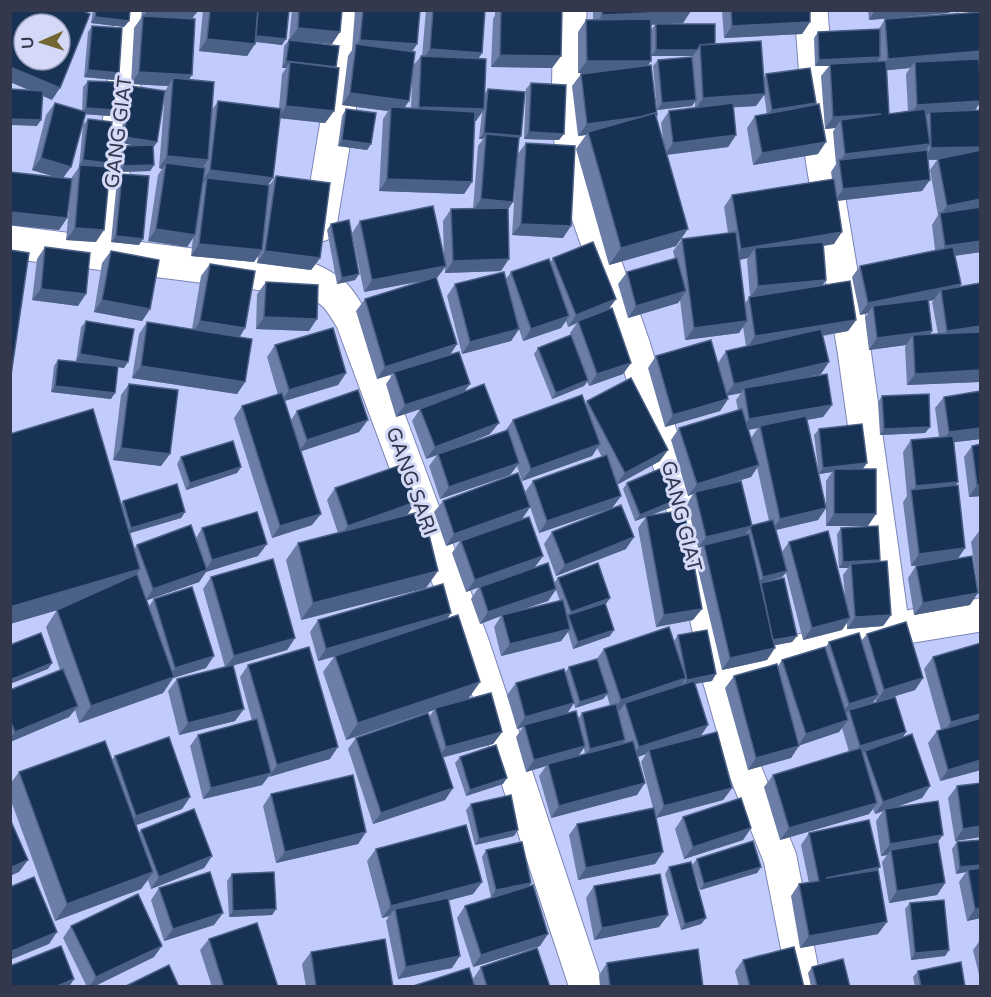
<svg xmlns="http://www.w3.org/2000/svg" width="991" height="997" viewBox="0 0 991 997" font-family="'Varela Round',sans-serif">
  <rect width="100%" height="100%" fill="#c1cbfc"/>
  <g fill="none" stroke-linecap="round" stroke-linejoin="round">
    <defs>
      <g id="street">
        <polyline points="570,10 568,110 573,164 582,198 634,347 685,515 719,678 746,773 780,858 805,986"/>
        <polyline points="811,10 822,158 854,350 893,629"/>
        <polyline points="975,10 980,77"/>
        <polyline points="320,225 340,104 346,10"/>
        <path d="M10,242L311,280C335,291 339,298 352,320L473,645L586,986"/>
        <polyline points="103,254 133,10"/>
        <polyline points="719,678 840,638 980,615"/>
      </g>
    </defs>
    <!-- street casing -->
    <use href="#street" stroke="#7c85b3" stroke-width="35"/>
    <!-- street -->
    <use href="#street" stroke="#fff" stroke-width="33"/>
  </g>
  <!-- wall -->
  <g fill="#6c7ea8" fill-rule="evenodd">
    <polygon points="93,10 130,10 129,21 124,27 91,23"/>
    <polygon points="142,10 196,10 191,19 189,80 212,110 218,101 279,108 282,74 286,68 282,68 284,46 289,40 336,67 334,111 325,123 280,118 273,178 268,185 269,186 276,176 320,258 311,270 257,263 258,256 254,262 191,256 193,238 187,247 148,241 158,175 162,169 159,168 165,92 157,142 153,148 154,165 150,171 119,172 118,152 123,146 137,146 120,143 127,92 131,86 165,91 168,86 131,84 134,28 141,18"/>
    <polygon points="203,10 289,10 282,45 255,42 255,44 247,56 199,51"/>
    <polygon points="292,10 342,10 332,44 289,40"/>
    <path d="M355,10H420L417,44L412,52L413,66L421,56H422L426,10H485L482,53L478,59L485,93L488,89L518,140L517,155L526,143L563,238L512,235L517,156L508,210L501,271L445,273V267L436,278L457,344L450,355L464,392L490,434L460,446L505,431L513,420L586,404L587,401L660,461L617,485L621,496L612,508L539,533L525,492L533,481L602,457L597,448L592,456L522,481L517,466L510,475L440,499L429,466L437,455L426,459L412,421L420,409L422,408L396,417L386,384L393,374L377,379L356,311L365,299L428,280L364,292L352,233L360,221L444,260L443,221L451,209H473L478,146L483,139H479L482,112L476,121H475L472,182L464,194L379,191L383,119L388,111L342,105L348,56L352,50ZM412,79L411,108H404Z"/>
    <polygon points="495,10 562,10 561,56 552,68 491,67 493,19 495,15"/>
    <path d="M593,10H691L683,23L667,24L715,44L764,78L766,74L816,103L815,105L818,154L753,165L747,128L755,116L767,114L764,94L756,106L733,107L736,135L728,147L666,155L676,246L609,265L576,149L586,135L578,136L572,86L581,74L585,73H578V32L586,20H593ZM651,25H655L651,30V56H693L692,57L658,60L653,66L657,110L692,106L695,102V108L669,111L661,123L664,147L656,118L657,115L648,66Z"/>
    <polygon points="722,10 810,10 810,22 802,34 724,38"/>
    <polygon points="868,10 950,10 949,13 869,20"/>
    <path d="M981,12V58L979,61L981,102L975,110H981V252L955,256L961,284L960,287L981,283V380L979,382L907,385L905,347L906,345L869,350L865,318L868,313L860,315L852,277L860,266L935,250L932,225L938,215L930,170L937,160H928L922,191L837,201L834,244L823,246L822,285L856,320L848,331L823,336L821,374L810,376L832,405L823,417L807,420L826,508L818,520L776,530L782,552L789,542L845,596L843,575L848,568H839L837,534L841,528L879,562L891,615L883,626L847,629V623L842,630L803,640L786,573L782,577L760,583L797,636L792,642L775,645L767,660L722,670L695,557L702,547L698,548L687,504L693,494L688,496L671,440L679,428L738,410L736,400L741,393L727,396L728,399L720,411L665,427L648,368L656,356L718,363L726,351L746,346L743,327L739,333L685,340L680,300L678,303L628,318L618,284L627,272L675,259L673,251L682,239L728,233L724,207L732,195L832,179L831,172L836,164L833,132L835,128L825,129L821,76L829,66H815L814,38L818,32L879,29L885,19ZM910,68L906,74L908,111L889,114L887,70ZM748,258L747,260L750,297L745,303L740,260ZM934,300L932,302L938,334H930L932,331L929,301ZM758,428L751,438L753,445L748,430ZM757,467L769,521L752,525L720,486L751,477Z"/>
    <polygon points="92,26 115,80 84,77 88,32"/>
    <polygon points="88,81 110,116 85,114 71,167 63,178 71,179 72,177 79,167 83,125 88,119 104,167 96,242 66,240 70,198 67,218 59,230 10,225 10,172 56,177 32,170 46,115 55,103 82,111 83,87"/>
    <polygon points="531,83 559,140 524,139 526,89"/>
    <polygon points="346,109 371,144 367,150 338,146 342,116"/>
    <polygon points="122,174 139,245 111,242 117,180"/>
    <polygon points="331,224 359,274 355,280 337,284 327,230"/>
    <polygon points="45,247 78,306 32,300 37,259"/>
    <polygon points="111,251 150,309 142,321 94,312 102,263"/>
    <polygon points="553,258 616,299 608,310 631,363 623,374 589,386 587,382 584,386 552,399 534,354 538,348 571,335 570,333 577,323 568,327 566,321 561,328 523,341 519,329 511,341 462,354 447,296 455,284 506,279 511,272 550,263"/>
    <polygon points="210,264 245,328 240,337 245,382 237,394 132,378 139,334 147,322 192,329 201,276"/>
    <polygon points="266,282 309,331 256,329 257,294"/>
    <polygon points="86,321 124,368 118,367 111,399 51,392 54,366 58,360 101,364 76,361 81,327"/>
    <polygon points="275,345 346,373 338,385 284,401 291,420 297,411 359,432 301,451 312,525 272,538 234,418 242,406 278,395 267,357"/>
    <polygon points="129,384 161,466 113,460 121,395"/>
    <polygon points="981,391 981,439 954,442 955,485 965,548 958,558 970,605 914,615 908,578 916,566 931,563 911,566 903,502 907,496 903,452 911,440 939,437 935,408 944,397"/>
    <polygon points="882,396 930,427 925,433 880,435 878,402"/>
    <polygon points="819,429 867,463 863,469 868,526 826,526 826,481 832,472 819,474 814,435"/>
    <polygon points="10,434 121,504 123,501 185,512 181,518 130,533 134,549 137,545 196,538 202,528 258,556 206,572 199,582 147,600 149,606 154,599 206,668 173,678 163,693 79,723 75,710 69,717 10,742 10,690 60,670 46,627 57,610 10,624"/>
    <polygon points="972,446 981,496 969,497 964,457"/>
    <polygon points="181,457 241,467 237,473 186,490 177,464"/>
    <polygon points="627,483 676,500 672,507 648,516 693,620 656,627 638,528 646,517 635,521 623,489"/>
    <polygon points="335,488 408,514 398,517 426,588 301,620 286,560 298,543 338,533 327,500"/>
    <path d="M443,501L530,507L522,519L543,556L534,568L554,583L558,578L606,604H605L610,636L573,649L568,632L561,641L501,656L494,627L501,616L480,624L471,599L479,587L466,592L452,553L460,541L446,546L434,512ZM556,590L560,601L515,612L548,601Z"/>
    <polygon points="980,530 981,530 981,603 980,603 971,542"/>
    <polygon points="552,532 626,549 556,576 544,544"/>
    <polygon points="211,577 295,638 287,650 233,665 235,721 179,735 168,691 177,679 225,667 203,589"/>
    <polygon points="448,618 480,682 468,699 457,702 502,732 493,744 443,757 453,788 445,800 373,824 348,749 356,738 429,717 434,710 346,740 323,672 334,657 318,661 310,632 318,620"/>
    <polygon points="867,634 923,678 915,690 876,702 875,699 872,704 906,732 902,738 930,786 922,798 894,807 938,842 945,883 937,895 889,903 882,862 887,855 881,856 876,821 883,811 875,814 873,809 869,814 780,840 764,787 773,775 849,752 842,728 839,732 799,745 791,758 748,770 725,688 734,676 778,666 782,660 825,648 829,642 861,641"/>
    <path d="M678,635L712,681L695,684L708,725L700,737L732,788L723,800L656,818L663,852L655,864L578,880L569,835L577,824L653,808L641,762L646,754L638,757L637,795L551,818L539,776L546,766L526,772L516,737L523,727L517,729L507,695L516,683L565,673L569,667L596,660L604,649L674,641ZM607,695L610,706L582,713L578,719L567,713L574,703L575,708L603,699ZM584,748L585,754L578,756Z"/>
    <polygon points="933,657 981,770 940,781 928,743 937,731 941,730 924,669"/>
    <polygon points="248,665 330,759 269,776 262,785 203,799 190,746 198,735 252,721 240,677"/>
    <polygon points="115,756 190,797 182,809 136,825 139,833 141,830 212,856 204,868 151,889 148,880 141,889 55,921 10,798 10,784 19,772 112,760"/>
    <polygon points="460,757 503,784 466,796 455,763"/>
    <polygon points="957,786 981,837 955,841 948,798"/>
    <polygon points="271,794 366,832 358,844 276,863 263,806"/>
    <polygon points="471,804 514,836 475,845 466,810"/>
    <polygon points="683,817 751,828 743,840 684,859 675,829"/>
    <polygon points="809,833 877,870 878,934 800,948 791,896 799,884 809,883 801,845"/>
    <polygon points="981,840 981,918 967,921 959,882 966,872 956,874 952,849 957,842"/>
    <polygon points="376,849 482,882 473,894 449,900 452,968 398,979 386,921 389,916 382,918 367,861"/>
    <polygon points="486,850 528,886 540,946 473,967 457,918 465,906 507,893 491,897 482,857"/>
    <polygon points="697,859 761,867 757,873 700,890 692,865"/>
    <polygon points="669,867 706,918 701,924 681,930 665,874"/>
    <polygon points="232,874 276,909 272,915 229,917 227,881"/>
    <polygon points="594,886 668,915 659,927 594,940 586,898"/>
    <polygon points="159,888 214,925 164,941 151,900"/>
    <polygon points="910,903 949,950 945,956 911,960 905,909"/>
    <polygon points="71,926 154,957 93,987 87,987 63,938"/>
    <polygon points="209,939 278,987 212,987 200,950"/>
    <polygon points="981,939 981,983 973,950"/>
    <polygon points="311,952 393,987 306,987 302,964"/>
    <polygon points="743,960 804,987 739,987 735,971"/>
    <polygon points="607,963 703,987 600,987 599,975"/>
    <polygon points="481,967 550,987 475,987 473,979"/>
    <polygon points="812,967 850,987 811,987 808,973"/>
    <polygon points="918,971 965,987 915,987 913,977"/>
  </g>
  <!-- shaded-wall -->
  <g fill="#4b6087">
    <polygon points="148,10 171,10 196,13 188,25 142,19"/>
    <polygon points="875,10 950,10 949,13 869,20"/>
    <polygon points="691,11 683,23 594,27 602,15"/>
    <polygon points="95,17 129,21 124,27 91,23"/>
    <polygon points="810,22 802,34 724,38 732,26"/>
    <polygon points="298,28 340,32 332,44 289,40"/>
    <polygon points="253,35 286,39 282,45 249,41"/>
    <polygon points="207,39 255,44 247,56 199,51"/>
    <polygon points="360,40 417,44 409,56 356,47"/>
    <polygon points="430,49 482,53 474,65 422,61"/>
    <polygon points="656,50 697,50 693,56 651,56"/>
    <polygon points="981,51 981,58 977,63 915,62 910,68 880,71 888,59"/>
    <polygon points="500,55 561,56 552,68 491,67"/>
    <polygon points="880,57 876,64 830,64 829,66 815,66 819,60"/>
    <polygon points="286,61 290,62 286,68 282,68"/>
    <polygon points="587,61 651,61 643,73 578,73"/>
    <polygon points="10,67 60,88 52,100 10,82"/>
    <polygon points="88,70 119,73 115,80 84,77"/>
    <polygon points="139,72 192,75 184,87 173,78 168,86 131,84"/>
    <polygon points="350,93 409,101 401,113 391,107 388,111 342,105"/>
    <polygon points="765,94 756,106 695,110 703,98"/>
    <polygon points="696,100 692,106 657,110 662,103"/>
    <polygon points="981,101 973,113 930,112 927,115 909,116 917,105"/>
    <polygon points="816,103 812,109 767,116 772,110"/>
    <polygon points="286,106 334,111 325,123 278,118"/>
    <polygon points="419,107 484,109 476,121 410,119"/>
    <polygon points="86,108 114,110 110,116 82,114"/>
    <polygon points="881,114 841,120 835,128 825,129 833,117"/>
    <polygon points="657,115 649,127 588,132 586,135 578,136 587,124"/>
    <polygon points="10,119 41,120 37,126 10,125"/>
    <polygon points="529,132 564,134 559,140 524,139"/>
    <polygon points="484,133 521,136 517,142 486,134 483,139 479,139"/>
    <polygon points="736,135 728,147 665,155 673,143"/>
    <polygon points="124,137 157,142 153,148 120,143"/>
    <polygon points="342,140 371,144 367,150 338,146"/>
    <polygon points="826,142 818,154 753,165 762,153"/>
    <polygon points="930,144 921,156 840,162 845,154"/>
    <polygon points="981,147 981,158 923,160 931,148"/>
    <polygon points="167,156 208,160 200,171 166,163 162,169 159,168"/>
    <polygon points="41,158 71,167 62,179 32,170"/>
    <polygon points="83,160 107,163 103,169 80,165 78,167"/>
    <polygon points="154,165 150,171 119,172 124,166"/>
    <polygon points="210,170 273,178 264,190 207,178 204,182 202,182"/>
    <polygon points="387,179 472,182 464,194 379,191"/>
    <polygon points="930,180 922,191 835,201 843,189"/>
    <polygon points="481,199 513,202 505,214 473,211"/>
    <polygon points="981,199 981,210 940,215 947,206"/>
    <polygon points="10,212 67,218 59,230 10,225"/>
    <polygon points="521,224 571,226 563,238 512,235"/>
    <polygon points="75,228 104,230 96,242 66,240"/>
    <polygon points="156,229 195,235 187,247 148,241"/>
    <polygon points="688,229 676,246 609,265 621,248"/>
    <polygon points="842,232 834,244 756,257 755,248 748,258 733,261 741,249"/>
    <polygon points="116,236 143,239 139,245 111,242"/>
    <polygon points="981,241 981,252 937,258 945,246"/>
    <polygon points="199,244 262,250 254,262 191,256"/>
    <polygon points="265,251 320,258 311,270 257,263"/>
    <polygon points="509,259 501,271 445,273 453,261"/>
    <polygon points="446,266 437,278 364,292 372,280"/>
    <polygon points="359,274 355,280 337,284 342,278"/>
    <polygon points="826,280 818,292 750,298 758,286"/>
    <polygon points="961,284 953,296 941,290 934,300 874,312 873,306 868,313 860,315 868,303"/>
    <polygon points="41,289 86,294 78,306 32,300"/>
    <polygon points="686,291 678,303 628,318 636,306"/>
    <polygon points="616,299 607,311 578,321 577,323 568,327 576,315"/>
    <polygon points="102,300 150,309 142,321 94,312"/>
    <polygon points="569,316 561,328 523,341 531,329"/>
    <polygon points="264,317 317,319 309,331 256,329"/>
    <polygon points="856,320 848,331 747,348 755,336"/>
    <polygon points="200,321 245,328 237,340 192,333"/>
    <polygon points="747,321 739,333 685,340 694,328"/>
    <polygon points="981,326 981,336 939,343 947,331"/>
    <polygon points="519,329 511,341 462,354 470,342"/>
    <polygon points="932,331 924,343 913,335 906,345 869,350 877,338"/>
    <polygon points="457,344 449,356 377,379 385,367"/>
    <polygon points="80,354 128,362 124,368 76,361"/>
    <polygon points="829,362 821,374 745,392 744,388 741,393 725,396 734,384"/>
    <polygon points="631,363 623,374 589,386 597,374"/>
    <polygon points="141,366 245,382 237,394 132,378"/>
    <polygon points="981,370 981,380 979,382 907,385 915,374"/>
    <polygon points="346,373 338,385 281,402 289,390"/>
    <polygon points="588,380 584,386 552,399 556,393"/>
    <polygon points="470,384 461,396 396,417 405,405"/>
    <polygon points="55,386 115,393 111,399 51,392"/>
    <polygon points="728,399 720,411 665,427 673,415"/>
    <polygon points="832,405 823,417 760,428 760,426 758,428 741,431 749,419"/>
    <polygon points="368,420 359,432 299,452 307,440"/>
    <polygon points="499,423 490,434 438,455 438,454 437,455 426,459 435,447"/>
    <polygon points="930,427 925,433 880,435 884,429"/>
    <polygon points="981,428 981,439 940,444 949,432"/>
    <polygon points="600,444 592,456 522,481 531,469"/>
    <polygon points="121,448 170,454 161,466 113,460"/>
    <polygon points="668,450 660,461 616,485 625,473"/>
    <polygon points="519,463 510,475 440,499 449,487"/>
    <polygon points="867,463 862,469 834,469 832,472 819,474 823,468"/>
    <polygon points="759,465 751,477 695,494 695,492 693,494 688,496 697,484"/>
    <polygon points="241,467 237,473 186,490 190,483"/>
    <polygon points="958,482 950,493 912,492 916,486"/>
    <polygon points="977,485 981,485 981,496 969,497"/>
    <polygon points="621,496 612,508 539,533 547,521"/>
    <polygon points="676,500 672,507 635,521 640,515"/>
    <polygon points="416,502 408,514 339,538 348,526"/>
    <polygon points="530,507 522,519 446,546 454,534"/>
    <polygon points="826,508 818,520 771,531 780,519"/>
    <polygon points="185,512 181,518 127,534 131,528"/>
    <polygon points="321,514 312,525 272,538 280,526"/>
    <polygon points="834,514 876,514 868,526 826,526"/>
    <polygon points="752,526 743,537 704,545 702,547 698,548 706,537"/>
    <polygon points="634,537 626,549 556,576 565,565"/>
    <polygon points="267,544 258,556 206,572 199,582 145,601 153,589 205,571 212,560"/>
    <polygon points="965,548 957,560 911,566 919,554"/>
    <polygon points="543,556 534,568 466,592 475,580"/>
    <polygon points="880,560 875,566 851,564 848,568 839,568 843,562"/>
    <polygon points="140,569 126,590 10,624 10,607"/>
    <polygon points="438,571 426,588 301,620 313,603"/>
    <polygon points="787,571 782,577 759,583 763,577"/>
    <polygon points="556,589 548,601 502,616 502,615 501,616 480,624 488,612"/>
    <polygon points="978,593 970,605 914,615 923,603"/>
    <polygon points="610,598 606,604 569,617 569,616 571,612"/>
    <polygon points="702,609 693,620 656,627 664,615"/>
    <polygon points="451,613 443,625 318,661 326,649"/>
    <polygon points="891,615 883,626 847,629 855,617"/>
    <polygon points="850,618 842,630 803,640 812,628"/>
    <polygon points="570,629 561,641 501,656 510,644"/>
    <polygon points="614,630 610,636 573,649 578,642"/>
    <polygon points="797,636 792,642 766,647 770,641"/>
    <polygon points="295,638 287,650 225,668 234,656"/>
    <polygon points="775,648 767,660 722,670 730,658"/>
    <polygon points="214,656 206,668 173,678 163,693 79,723 91,706 168,679 175,668"/>
    <polygon points="52,663 48,669 10,684 10,680"/>
    <polygon points="716,674 712,681 682,686 687,680"/>
    <polygon points="686,678 678,690 625,703 620,710 612,712 621,700"/>
    <polygon points="923,678 915,690 876,702 884,690"/>
    <polygon points="480,682 468,699 435,710 435,708 434,710 346,740 358,723"/>
    <polygon points="608,693 603,699 575,708 580,702"/>
    <polygon points="878,695 870,707 849,710 846,714 840,716 849,704"/>
    <polygon points="574,703 566,715 524,725 523,727 517,729 525,717"/>
    <polygon points="78,706 69,717 10,742 10,738 15,732"/>
    <polygon points="244,709 235,721 179,735 188,723"/>
    <polygon points="981,714 981,724 942,734 951,722"/>
    <polygon points="848,720 839,732 798,746 806,734"/>
    <polygon points="708,725 700,737 649,750 646,754 631,759 639,747"/>
    <polygon points="502,732 493,744 437,759 446,747"/>
    <polygon points="906,732 898,744 865,751 862,755 851,758 860,746"/>
    <polygon points="625,740 621,746 586,755 590,749"/>
    <polygon points="585,746 577,758 548,764 546,766 526,772 534,760"/>
    <polygon points="799,746 791,758 748,770 756,758"/>
    <polygon points="338,747 330,759 269,777 277,765"/>
    <polygon points="981,760 981,770 940,781 948,770"/>
    <polygon points="271,773 262,785 203,799 211,788"/>
    <polygon points="507,778 503,784 466,796 470,790"/>
    <polygon points="645,783 637,795 551,818 559,806"/>
    <polygon points="930,786 922,798 885,811 885,809 883,811 875,814 883,802"/>
    <polygon points="453,788 445,800 373,824 381,813"/>
    <polygon points="732,788 723,800 656,818 664,806"/>
    <polygon points="190,797 182,809 128,828 136,816"/>
    <polygon points="877,803 869,814 780,840 789,828"/>
    <polygon points="981,826 981,837 955,841 963,829"/>
    <polygon points="751,828 743,840 684,859 693,847"/>
    <polygon points="518,830 514,836 475,845 479,839"/>
    <polygon points="366,832 358,844 276,863 285,852"/>
    <polygon points="943,835 934,847 891,850 887,855 881,856 890,844"/>
    <polygon points="663,852 655,864 578,880 586,868"/>
    <polygon points="212,856 204,868 151,889 159,877"/>
    <polygon points="28,860 19,872 10,876 10,868"/>
    <polygon points="981,865 981,871 968,870 966,872 956,874 960,867"/>
    <polygon points="761,867 757,873 700,890 704,884"/>
    <polygon points="880,867 871,879 826,878"/>
    <polygon points="153,872 141,889 55,921 67,904"/>
    <polygon points="482,882 473,894 396,915 395,909 389,916 382,918 391,906"/>
    <polygon points="531,883 527,889 491,897 496,890"/>
    <polygon points="945,883 937,895 889,903 897,891"/>
    <polygon points="981,908 981,918 967,921 975,909"/>
    <polygon points="276,909 272,915 229,917 233,911"/>
    <polygon points="223,913 214,925 164,941 173,929"/>
    <polygon points="668,915 659,927 594,940 602,928"/>
    <polygon points="706,918 701,924 681,930 685,924"/>
    <polygon points="887,922 878,934 800,948 809,936"/>
    <polygon points="57,932 49,944 10,960 10,952"/>
    <polygon points="548,934 540,946 473,967 481,955"/>
    <polygon points="162,946 154,957 93,987 89,987 96,977"/>
    <polygon points="949,950 945,956 911,960 915,953"/>
    <polygon points="460,956 452,968 398,979 406,967"/>
    <polygon points="74,979 69,987 55,987"/>
  </g>
  <!-- building -->
  <g fill="#183255" stroke="#4b6087" stroke-width="1.5" fill-rule="evenodd">
    <path d="M12,10H81L90,14L60,88L10,67V14ZM24,24H60V60H24Z"/>
    <polygon points="96,10 130,10 129,21 95,17"/>
    <polygon points="171,10 196,10 196,13"/>
    <polygon points="210,10 258,10 255,44 207,39"/>
    <polygon points="258,10 289,10 286,39 256,36"/>
    <polygon points="299,10 342,10 340,32 298,28"/>
    <polygon points="363,10 420,10 417,44 360,40"/>
    <polygon points="433,10 485,10 482,53 430,49"/>
    <polygon points="501,10 562,10 561,56 500,55"/>
    <polygon points="602,10 691,10 691,11 602,15"/>
    <polygon points="731,10 810,10 810,22 732,26"/>
    <polygon points="981,12 981,51 888,59 885,19"/>
    <polygon points="143,16 195,19 192,75 139,72"/>
    <polygon points="651,19 651,61 587,61 586,20"/>
    <polygon points="656,24 715,24 715,44 700,45 697,50 656,50"/>
    <polygon points="92,26 122,28 119,73 88,70"/>
    <polygon points="880,29 880,57 819,60 818,32"/>
    <polygon points="289,40 339,46 336,67 286,61"/>
    <polygon points="761,41 765,94 703,98 700,45"/>
    <polygon points="356,44 415,52 409,101 350,93"/>
    <polygon points="421,56 486,59 484,109 419,107"/>
    <polygon points="692,57 696,100 662,103 658,60"/>
    <polygon points="979,59 981,101 917,105 915,62"/>
    <polygon points="886,61 889,114 925,109 930,144 845,154 841,120 881,114 833,117 830,64"/>
    <polygon points="290,62 339,68 334,111 286,106"/>
    <polygon points="651,65 657,115 655,116 655,113 640,117 587,124 581,74"/>
    <polygon points="810,68 816,103 772,110 766,74"/>
    <polygon points="173,78 214,82 208,160 167,156"/>
    <polygon points="88,81 115,82 114,110 86,108"/>
    <polygon points="531,83 566,85 564,134 529,132"/>
    <polygon points="131,86 165,91 157,142 124,137"/>
    <polygon points="10,89 43,91 41,120 10,119"/>
    <polygon points="488,89 525,92 521,136 484,133"/>
    <polygon points="218,101 281,109 273,178 210,170"/>
    <polygon points="55,103 86,112 71,167 41,158"/>
    <polygon points="733,103 736,135 673,143 669,111"/>
    <polygon points="819,104 826,142 762,153 755,116"/>
    <polygon points="391,107 475,112 472,182 387,179"/>
    <polygon points="346,109 376,113 371,144 342,140"/>
    <polygon points="981,110 981,147 931,148 930,112"/>
    <polygon points="655,113 688,229 621,248 588,132"/>
    <polygon points="88,119 112,122 107,163 83,160"/>
    <polygon points="486,134 519,137 513,202 481,199"/>
    <polygon points="526,143 575,146 571,226 521,224"/>
    <polygon points="153,145 154,165 124,166 123,146"/>
    <polygon points="927,150 930,180 843,189 839,160"/>
    <polygon points="981,150 981,199 947,206 938,159"/>
    <polygon points="166,163 205,168 195,235 156,229"/>
    <polygon points="80,165 110,167 104,230 75,228"/>
    <polygon points="10,172 72,179 67,218 10,212"/>
    <polygon points="122,174 149,176 143,239 116,236"/>
    <polygon points="276,176 330,183 320,258 265,251"/>
    <polygon points="207,178 269,185 262,250 199,244"/>
    <polygon points="834,179 842,232 741,249 732,195"/>
    <polygon points="433,206 446,266 372,280 360,221"/>
    <polygon points="981,207 981,241 945,246 940,213"/>
    <polygon points="508,208 509,259 453,261 451,209"/>
    <polygon points="349,220 359,274 342,278 331,224"/>
    <polygon points="736,232 747,321 694,328 682,239"/>
    <polygon points="593,242 616,299 576,315 553,258"/>
    <polygon points="823,242 826,280 758,286 755,248"/>
    <polygon points="45,247 90,253 86,294 41,289"/>
    <polygon points="953,247 961,284 868,303 860,266"/>
    <polygon points="10,250 29,253 10,382"/>
    <polygon points="111,251 159,260 150,309 102,300"/>
    <polygon points="677,258 686,291 636,306 627,272"/>
    <polygon points="549,259 569,316 531,329 511,272"/>
    <polygon points="210,264 255,271 245,328 200,321"/>
    <polygon points="504,272 519,329 470,342 455,284"/>
    <polygon points="436,277 457,344 385,367 365,299"/>
    <polygon points="850,281 856,320 755,336 749,297"/>
    <polygon points="266,282 318,285 317,319 264,317"/>
    <polygon points="981,283 981,326 947,331 941,290"/>
    <polygon points="928,299 932,331 877,338 873,306"/>
    <polygon points="612,308 631,363 597,374 578,321"/>
    <polygon points="86,321 134,329 128,362 80,354"/>
    <polygon points="147,322 252,339 245,382 141,366"/>
    <polygon points="333,328 346,373 289,390 275,345"/>
    <polygon points="821,329 829,362 734,384 726,351"/>
    <polygon points="981,332 981,370 915,374 913,335"/>
    <polygon points="571,335 588,380 556,393 538,348"/>
    <polygon points="711,340 728,399 673,415 656,356"/>
    <polygon points="459,352 470,384 405,405 394,372"/>
    <polygon points="58,360 118,366 115,393 55,386"/>
    <polygon points="827,374 832,405 749,419 744,388"/>
    <polygon points="631,378 668,450 625,473 587,401"/>
    <polygon points="129,384 178,390 170,454 121,448"/>
    <polygon points="484,384 499,423 435,447 420,409"/>
    <polygon points="358,390 368,420 307,440 297,411"/>
    <polygon points="981,391 981,428 949,432 944,397"/>
    <polygon points="282,393 321,514 280,526 242,406"/>
    <polygon points="929,394 930,427 884,429 882,396"/>
    <polygon points="582,395 600,444 531,469 513,420"/>
    <polygon points="93,409 140,569 10,607 10,434"/>
    <polygon points="742,409 759,465 697,484 679,428"/>
    <polygon points="806,416 826,508 780,519 760,426"/>
    <polygon points="862,424 867,463 823,468 819,429"/>
    <polygon points="508,430 519,463 449,487 438,454"/>
    <polygon points="953,436 958,482 916,486 911,440"/>
    <polygon points="233,441 241,467 190,483 181,457"/>
    <polygon points="981,444 981,485 977,485 972,446"/>
    <polygon points="607,455 621,496 547,521 533,481"/>
    <polygon points="404,464 416,502 348,526 335,488"/>
    <polygon points="662,468 676,500 640,515 627,483"/>
    <rect x="834" y="469" width="42" height="45"/>
    <polygon points="518,473 530,507 454,534 443,501"/>
    <polygon points="741,481 752,526 706,537 695,492"/>
    <polygon points="177,484 185,512 131,528 123,501"/>
    <polygon points="958,485 965,548 919,554 911,490"/>
    <polygon points="621,505 634,537 565,565 552,532"/>
    <polygon points="684,510 702,609 664,615 646,516"/>
    <polygon points="423,511 438,571 313,603 298,543"/>
    <polygon points="257,512 267,544 212,560 202,528"/>
    <polygon points="529,517 543,556 475,580 461,541"/>
    <polygon points="773,520 787,571 763,577 750,527 752,526 750,526"/>
    <polygon points="191,525 207,570 153,589 137,545"/>
    <polygon points="878,526 880,560 843,562 841,528"/>
    <polygon points="828,531 850,618 812,628 789,542"/>
    <polygon points="749,534 775,648 730,658 704,545"/>
    <polygon points="972,556 978,593 923,603 916,566"/>
    <polygon points="273,559 295,638 234,656 211,577"/>
    <polygon points="887,561 891,615 855,617 851,564"/>
    <polygon points="548,563 556,589 488,612 480,587"/>
    <polygon points="598,563 610,598 571,612 558,578"/>
    <polygon points="137,574 174,677 91,706 57,610"/>
    <polygon points="784,578 797,636 773,640 761,583"/>
    <polygon points="443,584 451,613 326,649 318,620"/>
    <polygon points="192,587 214,656 175,668 154,599"/>
    <polygon points="563,600 570,629 510,644 502,615"/>
    <polygon points="605,603 614,630 578,642 568,615"/>
    <polygon points="458,615 480,682 358,723 335,656"/>
    <polygon points="906,622 923,678 884,690 867,634"/>
    <polygon points="669,627 686,678 621,700 604,649"/>
    <polygon points="707,630 716,674 687,680 678,635"/>
    <polygon points="41,633 52,663 10,680 10,645"/>
    <polygon points="859,633 878,695 849,704 829,642"/>
    <polygon points="981,643 981,714 951,722 933,657"/>
    <polygon points="309,647 338,747 277,765 248,665"/>
    <polygon points="825,647 848,720 806,734 782,660"/>
    <polygon points="597,659 608,693 580,702 569,667"/>
    <polygon points="777,664 799,746 756,758 734,676"/>
    <polygon points="233,665 244,709 188,723 177,679"/>
    <polygon points="63,669 78,706 15,732 10,720 10,690"/>
    <polygon points="564,669 574,703 525,717 516,683"/>
    <polygon points="694,681 708,725 639,747 625,703"/>
    <polygon points="491,693 502,732 446,747 435,708"/>
    <polygon points="895,697 906,732 860,746 849,710"/>
    <polygon points="616,704 625,740 590,749 582,713"/>
    <polygon points="576,711 585,746 534,760 524,725"/>
    <polygon points="428,713 453,788 381,813 356,738"/>
    <polygon points="981,718 981,760 948,770 937,731"/>
    <polygon points="257,719 271,773 211,788 198,735"/>
    <polygon points="717,732 732,788 664,806 649,750"/>
    <polygon points="912,734 930,786 883,802 865,751"/>
    <polygon points="169,737 190,797 136,816 115,756"/>
    <polygon points="105,741 153,872 67,904 19,772"/>
    <polygon points="633,741 645,783 559,806 548,764"/>
    <polygon points="496,745 507,778 470,790 460,757"/>
    <polygon points="861,748 877,803 789,828 773,775"/>
    <polygon points="353,775 366,832 285,852 271,794"/>
    <polygon points="981,783 981,826 963,829 957,786"/>
    <polygon points="511,795 518,830 479,839 471,804"/>
    <polygon points="741,798 751,828 693,847 683,817"/>
    <polygon points="938,801 943,835 890,844 885,809"/>
    <polygon points="654,808 663,852 586,868 577,824"/>
    <polygon points="194,809 212,856 159,877 141,830"/>
    <polygon points="10,819 28,860 10,868"/>
    <polygon points="869,820 880,867 826,878 878,870 887,922 809,936 799,884 819,881 809,833"/>
    <polygon points="466,825 482,882 391,906 376,849"/>
    <polygon points="981,840 981,865 960,867 957,842"/>
    <polygon points="753,841 761,867 704,884 697,859"/>
    <polygon points="522,842 531,883 496,890 486,850"/>
    <polygon points="938,842 945,883 897,891 891,850"/>
    <polygon points="691,862 706,918 685,924 669,867"/>
    <polygon points="981,868 981,908 975,909 968,870"/>
    <polygon points="210,872 223,913 173,929 159,888"/>
    <polygon points="274,872 276,909 233,911 232,874"/>
    <polygon points="660,874 668,915 602,928 594,886"/>
    <polygon points="34,877 57,932 10,952 10,887"/>
    <polygon points="533,885 548,934 481,955 465,906"/>
    <polygon points="138,894 162,946 96,977 71,926"/>
    <polygon points="448,898 460,956 406,967 395,909"/>
    <polygon points="944,900 949,950 915,953 910,903"/>
    <polygon points="257,923 278,987 224,987 209,939"/>
    <polygon points="385,939 393,987 316,987 311,952"/>
    <polygon points="61,946 74,979 55,987 10,987 10,966"/>
    <polygon points="794,947 804,987 750,987 743,960"/>
    <polygon points="537,948 550,987 487,987 481,967"/>
    <polygon points="698,949 703,987 610,987 607,963"/>
    <polygon points="843,959 850,987 817,987 812,967"/>
    <polygon points="961,962 965,987 921,987 918,971"/>
    <polygon points="169,965 179,987 124,987"/>
    <polygon points="469,968 475,987 413,987 413,986"/>
  </g>
  <g text-anchor="middle" stroke-width="6" stroke-linejoin="round" paint-order="stroke">
    <!-- street labels -->
    <g font-size="20" fill="#34384c" stroke="#d3d9f7">
      <text transform="translate(118 132) rotate(-83)" y="7">GANG GIAT</text>
      <text transform="translate(412 481) rotate(70)" y="7">GANG SARI</text>
      <text transform="translate(682 516) rotate(76)" y="7">GANG GIAT</text>
    </g>
  </g>
  <!-- border -->
  <rect width="991" height="997" fill="none" stroke="#34384c" stroke-width="24"/>
  <!-- north arrow -->
  <g transform="translate(42 42) rotate(267)"><circle r="28" fill="#d3d9f7" stroke="#9399b3" stroke-width="1.5"/>
  <path d="M0-4.5L10 22L0 15L-10 22Z" fill="#726633"/>
  <text y="-9" font-size="16" font-weight="bold" text-anchor="middle" fill="#34384c">U</text>
  </g>
</svg>
